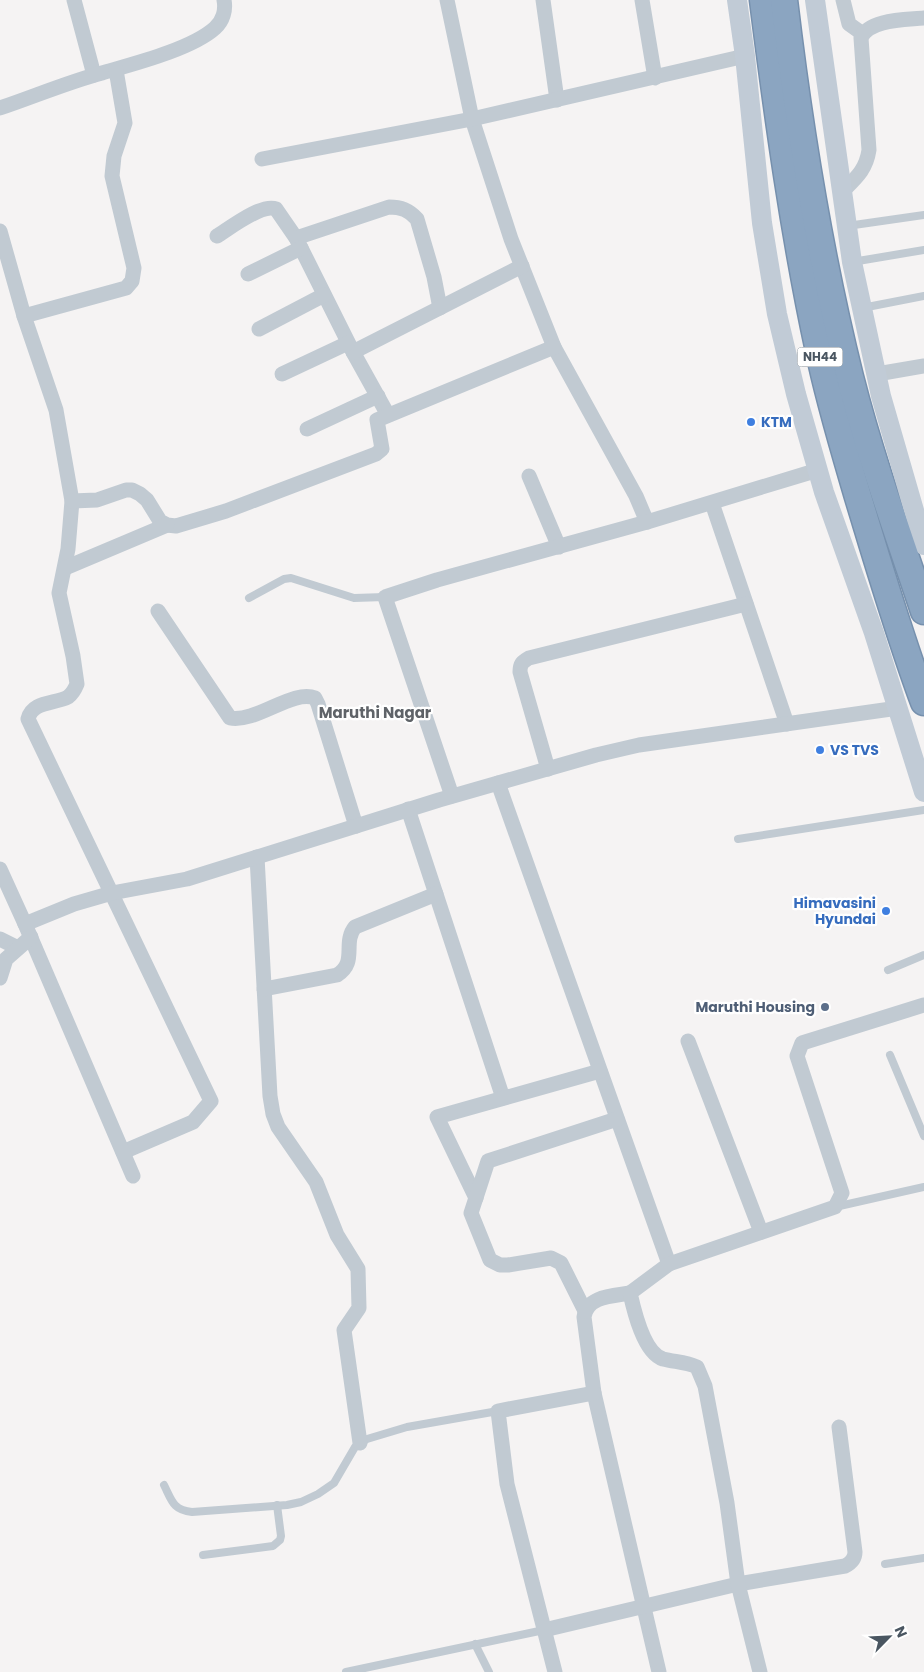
<svg xmlns="http://www.w3.org/2000/svg" width="924" height="1672" viewBox="0 0 924 1672" font-family="Poppins,sans-serif">
  <rect width="100%" height="100%" fill="#f5f3f3"/>
  <g fill="none" stroke-linecap="round" stroke-linejoin="round">
    <defs>
      <g id="highway">
        <path d="M763,0C778,118 794,235 819,351C829,400 844,449 858,497C879,566 899,635 924,702"/>
        <path d="M784,0C799,127 819,253 850,377C870,456 898,534 924,611"/>
      </g>
    </defs>
    <!-- highway casing -->
    <use href="#highway" stroke="#7690ad" stroke-width="29"/>
    <!-- lane -->
    <g stroke="#c1cad2" stroke-width="8">
      <polyline points="847,226 924,215"/>
      <polyline points="852,262 924,250"/>
      <polyline points="862,308 924,296"/>
      <polyline points="249,598 284,579 291,578 354,598 385,597"/>
      <polyline points="738,839 924,810"/>
      <polyline points="888,970 924,955"/>
      <polyline points="890,1055 924,1136"/>
      <polyline points="835,1207 924,1187"/>
      <path d="M164,1485C172,1501 173,1510 192,1512L287,1505L301,1502L318,1494L334,1483L355,1447L367,1439L407,1427L498,1411"/>
      <polyline points="203,1555 273,1546 280,1540 281,1536 277,1505"/>
      <polyline points="885,1564 924,1558"/>
      <polyline points="475,1644 489,1672"/>
      <polyline points="346,1672 544,1630"/>
    </g>
    <!-- street -->
    <g stroke="#c1cad2" stroke-width="15">
      <polyline points="74,0 94,75"/>
      <polyline points="447,0 472,119 511,239 554,347 636,496 647,522"/>
      <polyline points="543,0 557,100"/>
      <polyline points="642,0 655,78"/>
      <polyline points="843,0 849,24 863,34"/>
      <path d="M0,108C33,97 68,82 102,73C133,64 192,49 215,28C223,21 226,10 224,0"/>
      <polyline points="262,159 472,119 745,56"/>
      <path d="M842,192C856,178 866,170 869,150L861,38C869,19 906,20 924,18"/>
      <path d="M0,231L24,316L56,410L72,501L68,549L59,593L73,656L77,684C75,689 72,694 68,697C55,704 32,701 28,719L211,1101L193,1122L123,1152"/>
      <path d="M217,236C230,228 262,203 276,209L296,238L353,352L388,415"/>
      <path d="M296,238L389,207C401,207 409,210 417,219L434,277L440,308"/>
      <polyline points="248,274 301,248"/>
      <polyline points="24,316 126,288 132,281 134,268 112,176 114,156 125,123 116,70"/>
      <polyline points="259,329 324,295"/>
      <polyline points="353,352 522,266"/>
      <polyline points="282,374 348,343"/>
      <polyline points="877,374 924,366"/>
      <polyline points="307,429 378,396"/>
      <polyline points="529,476 559,547"/>
      <polyline points="72,501 97,500 126,490 132,490 140,494 147,500 160,521 167,525 176,526 226,511 376,454 382,449 377,420 554,347"/>
      <polyline points="712,503 787,724"/>
      <polyline points="65,568 167,525"/>
      <path d="M158,611L230,718C256,723 293,689 315,698L318,704L356,826"/>
      <path d="M548,769L520,672C520,664 522,662 529,658L746,604"/>
      <polyline points="498,783 669,1264"/>
      <polyline points="452,796 385,597 437,580 647,522 818,470"/>
      <polyline points="408,809 503,1098"/>
      <polyline points="257,857 270,1096 273,1114 278,1127 316,1182 337,1235 358,1269 359,1308 344,1330 360,1443"/>
      <polyline points="0,869 25,924 133,1176"/>
      <polyline points="25,924 74,904 112,893 187,879 439,800 596,755 639,745 898,708"/>
      <polyline points="0,939 18,948"/>
      <polyline points="0,978 6,959 31,937"/>
      <path d="M264,989L337,975C358,962 342,943 355,927L436,894"/>
      <polyline points="688,1041 761,1232"/>
      <polyline points="476,1198 437,1117 600,1071"/>
      <path d="M630,1293C613,1296 587,1296 584,1317L594,1393L659,1672"/>
      <polyline points="585,1311 561,1263 551,1258 508,1265 500,1265 490,1260 471,1213 488,1161 617,1119"/>
      <path d="M544,1630L738,1584L845,1566C851,1563 855,1559 855,1552L839,1427"/>
      <polyline points="555,1672 507,1484 498,1411 594,1393"/>
      <path d="M760,1672L738,1584L727,1503L705,1386L697,1367C686,1362 675,1362 663,1359C644,1353 634,1311 630,1293L669,1264L835,1207L842,1193L797,1056L802,1043L924,1005"/>
    </g>
    <!-- secondary -->
    <g stroke="#c1cbd6" stroke-width="20">
      <polyline points="737,0 745,56 762,223 777,314 796,394 824,492 874,633 924,792"/>
      <polyline points="815,0 852,262 881,396 924,545"/>
    </g>
    <!-- highway -->
    <use href="#highway" stroke="#8ba5c1" stroke-width="26"/>
  </g>
  <!-- markers -->
  <g fill="#3f7fe0" stroke="#fff" stroke-width="2">
    <circle cx="751" cy="422" r="5"/>
    <circle cx="820" cy="750" r="5"/>
    <circle cx="886" cy="911" r="5"/>
  </g>
  <circle fill="#5c6f8a" stroke="#fff" stroke-width="2" cx="825" cy="1007" r="5"/>
  <g text-anchor="middle" stroke-width="4.5" stroke-linejoin="round" paint-order="stroke">
    <!-- shield labels -->
    <rect fill="#fff" stroke="#808990" stroke-width="1" x="797.5" y="347.5" width="45" height="19" rx="4"/>
    <g font-size="12" font-weight="bold" fill="#4a5661">
      <text x="820" y="361">NH44</text>
    </g>
    <!-- shop labels -->
    <g font-size="14" font-weight="bold" fill="#366cbe" stroke="#fff" text-anchor="start">
      <text x="761" y="427">KTM</text>
      <text x="830" y="755">VS TVS</text>
      <text x="876" y="908" text-anchor="end">Himavasini<tspan x="876" dy="16">Hyundai</tspan></text>
    </g>
    <!-- service labels -->
    <g font-size="14" font-weight="bold" fill="#4e5e75" stroke="#fff" text-anchor="end">
      <text x="815" y="1012">Maruthi Housing</text>
    </g>
    <!-- neighbourhood labels -->
    <g font-size="15" font-weight="bold" fill="#5f6368" stroke="#fff">
      <text x="375" y="718">Maruthi Nagar</text>
    </g>
  </g>
  <!-- north arrow -->
  <g transform="translate(889 1637) rotate(66)" stroke="#ffffff" stroke-width="4" paint-order="stroke">
  <path d="M0-4L9 19L0 12L-9 19Z" fill="#4a5661"/>
  <text y="-8" font-size="14" font-weight="bold" text-anchor="middle" fill="#4a5661">N</text>
  </g>
</svg>
